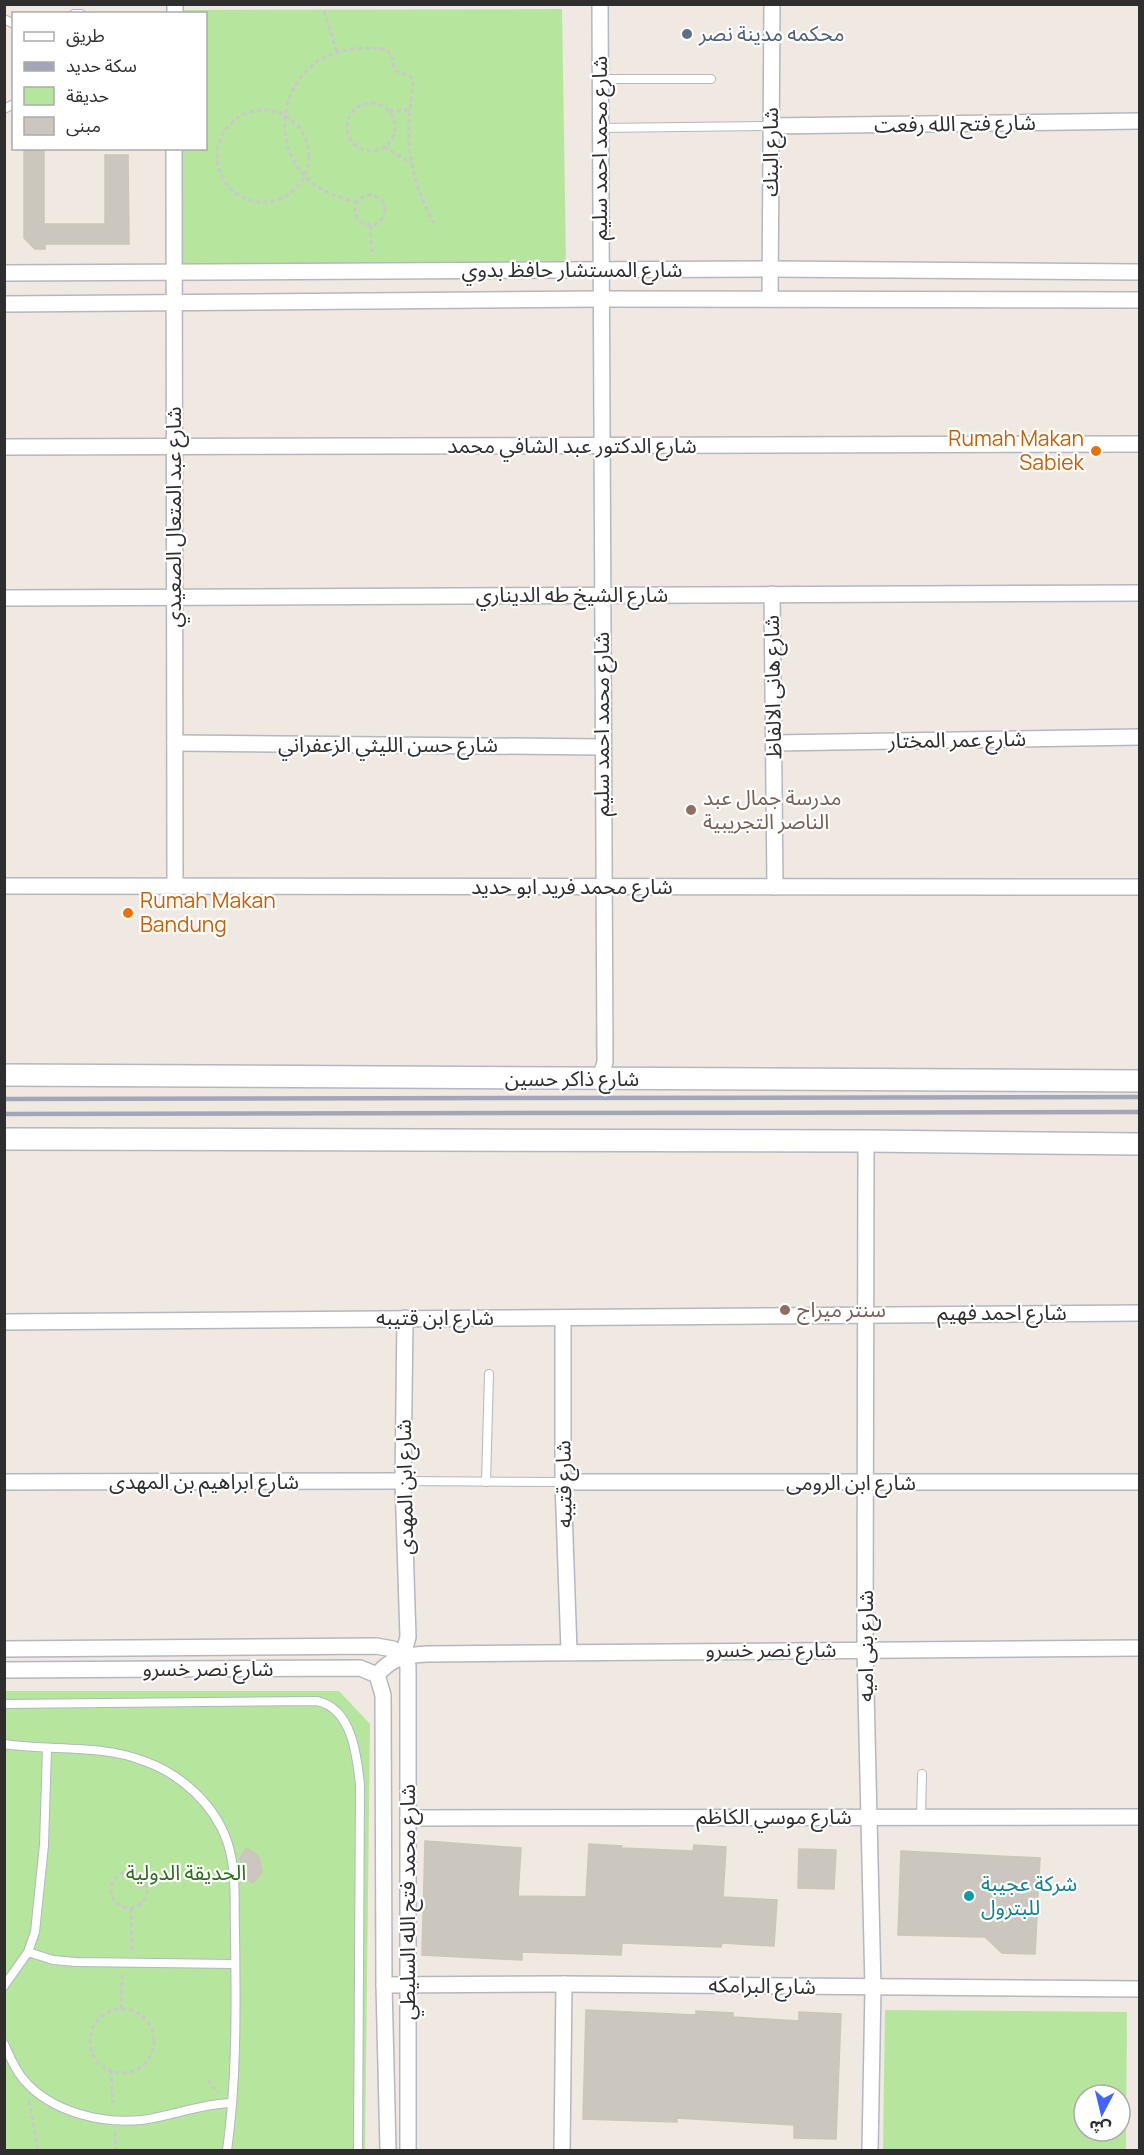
<svg xmlns="http://www.w3.org/2000/svg" width="1144" height="2155" viewBox="0 0 1144 2155" font-family="Manrope,'Noto Sans Arabic',sans-serif">
  <rect width="100%" height="100%" fill="#efe9e1"/>
  <!-- green -->
  <g fill="#b6e59e" fill-rule="evenodd">
    <polygon points="562,9 566,262 183,264 181,149 206,148 206,14 179,13 179,10"/>
    <polygon points="5,1691 339,1691 370,1724 365,2150 5,2150"/>
    <path d="M885,2010L1127,2012L1126,2150H883ZM1084,2095H1120V2131H1084Z"/>
  </g>
  <!-- building -->
  <g fill="#cbc7bf" stroke="#cbc5ba" stroke-width="1.5">
    <polygon points="24,148 44,148 44,224 105,224 105,155 128,155 129,244 45,244 45,249 35,249 24,238"/>
    <polygon points="425,1841 521,1848 518,1896 586,1897 589,1844 622,1846 621,1848 693,1851 694,1845 726,1847 723,1897 777,1900 774,1946 722,1943 721,1947 622,1943 621,1955 522,1952 522,1960 422,1955"/>
    <polygon points="247,1848 259,1857 262,1872 253,1883 244,1877 240,1858"/>
    <polygon points="799,1849 836,1850 834,1889 798,1888"/>
    <polygon points="901,1851 1040,1858 1035,1954 1002,1953 985,1937 898,1935"/>
    <polygon points="586,2010 696,2015 696,2011 733,2013 733,2017 799,2021 799,2012 841,2014 836,2139 794,2138 794,2125 677,2118 677,2122 583,2119"/>
  </g>
  <g fill="none" stroke-linecap="round" stroke-linejoin="round">
    <defs>
      <g id="service">
        <polyline points="74,14 81,14"/>
        <polyline points="4,19 14,24"/>
        <polyline points="600,79 711,79"/>
        <polyline points="4,109 14,104"/>
        <polyline points="600,128 770,126"/>
        <polyline points="403,1481 563,1482"/>
        <polyline points="486,1482 489,1374"/>
        <path d="M4,1704L317,1701C352,1708 357,1756 360,1785L358,2150"/>
        <path d="M4,1744C50,1751 101,1744 144,1761C181,1774 214,1804 227,1841C237,1870 234,1902 235,1932C236,2004 237,2079 227,2150"/>
        <polyline points="921,1816 922,1774"/>
        <polyline points="28,1952 53,1960 76,1962 235,1964"/>
        <polyline points="4,1986 28,1952 35,1932 44,1845 47,1749"/>
        <path d="M4,2044C10,2057 15,2070 24,2080C51,2112 102,2124 142,2120C172,2116 200,2104 231,2103"/>
      </g>
      <g id="minor">
        <polyline points="175,14 175,4"/>
        <polyline points="770,126 1140,121"/>
        <polyline points="174,148 175,886"/>
        <polyline points="4,273 770,269 1140,272"/>
        <polyline points="770,299 772,4"/>
        <polyline points="4,304 601,299 1140,300"/>
        <polyline points="4,447 1140,444"/>
        <polyline points="772,594 775,887"/>
        <polyline points="4,598 1140,593"/>
        <polyline points="175,743 602,747"/>
        <polyline points="774,743 1140,737"/>
        <polyline points="4,886 1140,887"/>
        <polyline points="594,1079 602,1072 605,1062 600,4"/>
        <polyline points="866,1141 865,1649 873,1988 870,2150"/>
        <polyline points="563,1318 563,1482 569,1651"/>
        <polyline points="4,1322 1140,1313"/>
        <polyline points="4,1482 403,1481"/>
        <polyline points="563,1482 1140,1482"/>
        <polyline points="4,1649 376,1646 393,1649 403,1655"/>
        <polyline points="403,1655 408,1666 408,2150"/>
        <polyline points="403,1655 408,1637 403,1481 405,1318"/>
        <polyline points="4,1670 360,1668 377,1675 383,1695 384,1985 388,2150"/>
        <path d="M377,1675C391,1658 405,1655 427,1654L1140,1648"/>
        <polyline points="408,1818 1140,1817"/>
        <polyline points="384,1985 564,1984 1140,1989"/>
        <polyline points="562,2150 564,1984"/>
      </g>
      <g id="secondary">
        <polyline points="4,1075 1140,1081"/>
        <polyline points="4,1139 866,1141 1140,1144"/>
      </g>
    </defs>
    <!-- service casing -->
    <use href="#service" stroke="#b4b7c1" stroke-width="10"/>
    <!-- minor casing -->
    <use href="#minor" stroke="#b4b7c1" stroke-width="18"/>
    <!-- secondary casing -->
    <use href="#secondary" stroke="#b4b7c1" stroke-width="24"/>
    <!-- path -->
    <g stroke="#c9c9c9" stroke-width="3" stroke-dasharray="4.5 3" stroke-linecap="butt">
      <polyline points="324,11 337,52"/>
      <circle cx="371" cy="127" r="24"/>
      <circle cx="263" cy="156" r="46"/>
      <polyline points="389,111 410,110"/>
      <polyline points="384,147 411,163"/>
      <circle cx="370" cy="210" r="15"/>
      <path d="M357,203C341,197 324,193 311,182C271,149 278,83 323,58C343,48 365,47 386,49L392,55C393,79 401,68 413,79C413,92 410,106 409,120C407,157 416,191 434,223"/>
      <polyline points="370,225 372,256"/>
      <circle cx="129" cy="1890" r="18"/>
      <polyline points="131,1908 132,1952"/>
      <polyline points="121,2009 122,1975"/>
      <circle cx="122" cy="2041" r="32"/>
      <polyline points="111,2070 113,2107"/>
      <polyline points="208,2080 218,2093"/>
      <polyline points="29,2101 38,2150"/>
      <polyline points="115,2132 116,2150"/>
    </g>
    <!-- service -->
    <use href="#service" stroke="#fff" stroke-width="8"/>
    <!-- minor -->
    <use href="#minor" stroke="#fff" stroke-width="15"/>
    <!-- secondary -->
    <use href="#secondary" stroke="#fff" stroke-width="21"/>
    <!-- rail -->
    <g stroke="#a3a6b8" stroke-width="4.5">
      <polyline points="4,1099 1140,1097"/>
      <polyline points="4,1114 1140,1112"/>
    </g>
  </g>
  <!-- markers -->
  <circle fill="#5c6f8a" stroke="#fff" stroke-width="2" cx="687" cy="34" r="6"/>
  <g fill="#e8710a" stroke="#fff" stroke-width="2">
    <circle cx="1096" cy="451" r="6"/>
    <circle cx="128" cy="913" r="6"/>
  </g>
  <g fill="#8d6e63" stroke="#fff" stroke-width="2">
    <circle cx="691" cy="810" r="6"/>
    <circle cx="785" cy="1310" r="6"/>
  </g>
  <circle fill="#0f9aa8" stroke="#fff" stroke-width="2" cx="969" cy="1896" r="6"/>
  <g text-anchor="middle" stroke-width="4.5" stroke-linejoin="round" paint-order="stroke">
    <!-- service labels -->
    <g font-size="21" fill="#4e5e75" stroke="#fff" text-anchor="start">
      <text x="699" y="41">محكمه مدينة نصر</text>
    </g>
    <!-- street labels -->
    <g font-size="21" fill="#2e2e2e" stroke="#fff">
      <text transform="translate(955 124) rotate(-1)" y="7">شارع فتح الله رفعت</text>
      <text transform="translate(600 148) rotate(-90)" y="7">شارع محمد احمد سليم</text>
      <text transform="translate(771 152) rotate(-90)" y="7">شارع البنك</text>
      <text x="572" y="277">شارع المستشار حافظ بدوي</text>
      <text x="572" y="453">شارع الدكتور عبد الشافي محمد</text>
      <text transform="translate(174 517) rotate(-90)" y="7">شارع عبد المتعال الصعيدي</text>
      <text x="572" y="602">شارع الشيخ طه الديناري</text>
      <text transform="translate(773 687) rotate(-91)" y="7">شارع هانى الالفاظ</text>
      <text transform="translate(602 724) rotate(-90)" y="7">شارع محمد احمد سليم</text>
      <text transform="translate(957 740) rotate(-1)" y="7">شارع عمر المختار</text>
      <text x="388" y="752">شارع حسن الليثي الزعفراني</text>
      <text x="572" y="894">شارع محمد فريد ابو حديد</text>
      <text x="572" y="1086">شارع ذاكر حسين</text>
      <text x="1002" y="1320">شارع احمد فهيم</text>
      <text x="435" y="1325">شارع ابن قتيبه</text>
      <text x="204" y="1489">شارع ابراهيم بن المهدى</text>
      <text x="851" y="1490">شارع ابن الرومى</text>
      <text transform="translate(564 1484) rotate(-91)" y="7">شارع قتيبه</text>
      <text transform="translate(405 1487) rotate(-91)" y="7">شارع ابن المهدى</text>
      <text transform="translate(866 1646) rotate(-90)" y="7">شارع بنى اميه</text>
      <text x="771" y="1657">شارع نصر خسرو</text>
      <text x="208" y="1676">شارع نصر خسرو</text>
      <text x="774" y="1824">شارع موسي الكاظم</text>
      <text transform="translate(408 1902) rotate(-90)" y="7">شارع محمد فتح الله السليطي</text>
      <text transform="translate(762 1986) rotate(1)" y="7">شارع البرامكه</text>
    </g>
    <!-- food labels -->
    <g font-size="21" fill="#c56008" stroke="#fff" text-anchor="end">
      <text x="1084" y="446">Rumah Makan<tspan x="1084" dy="24">Sabiek</tspan></text>
      <text x="140" y="908" text-anchor="start">Rumah Makan<tspan x="140" dy="24">Bandung</tspan></text>
    </g>
    <!-- education labels -->
    <g font-size="21" fill="#785e54" stroke="#fff" text-anchor="start">
      <text x="703" y="805">مدرسة جمال عبد<tspan x="703" dy="24">الناصر التجريبية</tspan></text>
      <text x="797" y="1317">سنتر ميراج</text>
    </g>
    <!-- park labels -->
    <g font-size="21" fill="#2c6e1b" stroke="#fff">
      <text x="186" y="1880">الحديقة الدولية</text>
    </g>
    <!-- culture labels -->
    <g font-size="21" fill="#0d838f" stroke="#fff" text-anchor="start">
      <text x="981" y="1891">شركة عجيبة<tspan x="981" dy="24">للبترول</tspan></text>
    </g>
  </g>
  <!-- border -->
  <rect width="1144" height="2155" fill="none" stroke="#2e2e2e" stroke-width="12"/>
  <!-- legend -->
  <rect x="12" y="12" width="195" height="138" fill="#ffffff" stroke="#ababab" stroke-width="1.5"/>
  <rect x="24" y="32" width="30" height="9" fill="#ffffff" stroke="#ababab" stroke-width="1.5"/>
  <text x="66" y="42" font-size="18" fill="#2e2e2e">طريق</text>
  <rect x="24" y="62" width="30" height="9" fill="#a3a6b8" stroke="#ababab" stroke-width="1.5"/>
  <text x="66" y="72" font-size="18" fill="#2e2e2e">سكة حديد</text>
  <rect x="24" y="87" width="30" height="18" fill="#b6e59e" stroke="#ababab" stroke-width="1.5"/>
  <text x="66" y="102" font-size="18" fill="#2e2e2e">حديقة</text>
  <rect x="24" y="117" width="30" height="18" fill="#cbc7bf" stroke="#ababab" stroke-width="1.5"/>
  <text x="66" y="132" font-size="18" fill="#2e2e2e">مبنى</text>
  <!-- north arrow -->
  <g transform="translate(1102 2113) rotate(187)"><circle r="28" fill="#ffffff" stroke="#ababab" stroke-width="1.5"/>
  <path d="M0-4.5L10 22L0 15L-10 22Z" fill="#4264fb"/>
  <text y="-9" font-size="16" font-weight="bold" text-anchor="middle" fill="#2e2e2e">ش</text>
  </g>
</svg>
